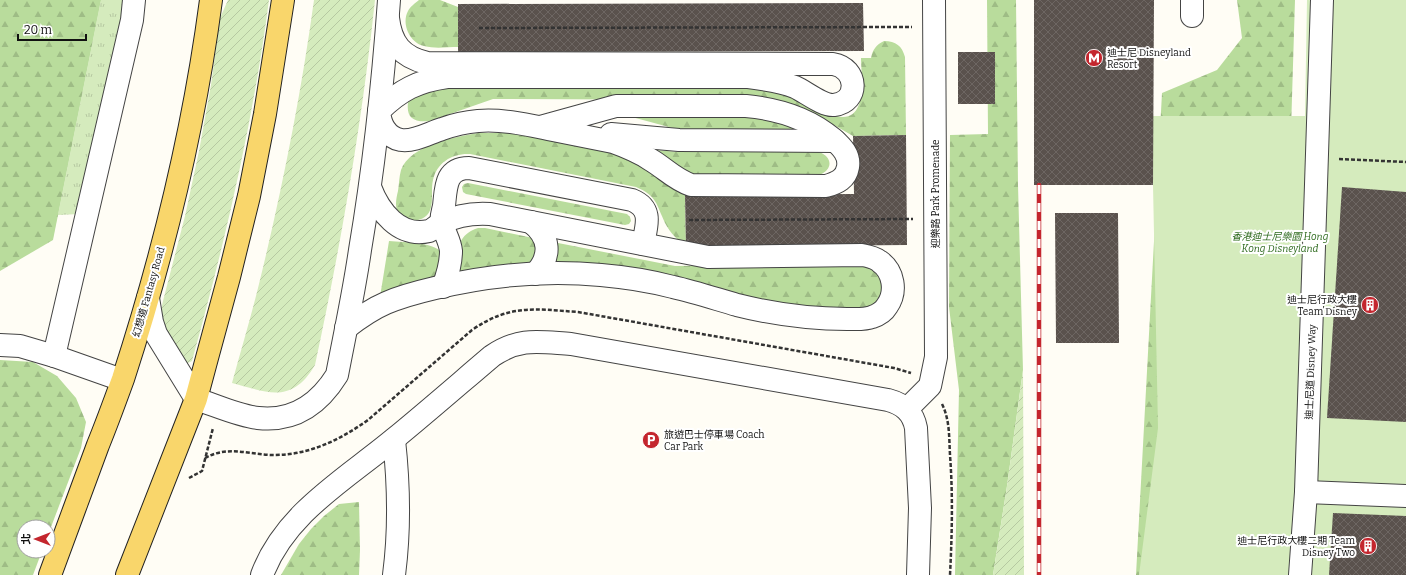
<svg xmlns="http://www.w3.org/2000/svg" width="1406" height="575" viewBox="0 0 1406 575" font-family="Bitter,'Noto Sans TC',serif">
  <defs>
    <pattern id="grass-tufts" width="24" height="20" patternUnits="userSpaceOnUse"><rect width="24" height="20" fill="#d5ebbd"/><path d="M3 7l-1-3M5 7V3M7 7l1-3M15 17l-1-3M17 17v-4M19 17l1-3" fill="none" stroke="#b6c8a1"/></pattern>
    <pattern id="forest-firs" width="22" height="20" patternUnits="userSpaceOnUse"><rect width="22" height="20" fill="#b9dc9c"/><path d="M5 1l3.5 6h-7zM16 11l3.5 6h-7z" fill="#9ebc85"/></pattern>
    <pattern id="garden-furrows" width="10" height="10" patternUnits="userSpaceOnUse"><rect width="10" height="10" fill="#d5ebbd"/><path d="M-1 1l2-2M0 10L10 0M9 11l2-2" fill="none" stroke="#b6c8a1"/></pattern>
    <pattern id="building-cross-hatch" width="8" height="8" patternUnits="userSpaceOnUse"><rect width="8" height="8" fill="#5a524d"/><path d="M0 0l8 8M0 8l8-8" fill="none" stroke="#6d6662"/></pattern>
  </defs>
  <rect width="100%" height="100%" fill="#fffdf5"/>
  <!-- grass -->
  <polygon fill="url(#grass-tufts)" points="101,0 124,0 122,25 80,214 58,215"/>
  <!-- forest -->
  <g fill="url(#forest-firs)">
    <polygon points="0,0 101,0 53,240 0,271"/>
    <path d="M419,0H440L458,7V47C447,47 435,49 424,46C410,43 401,24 408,11C410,7 415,3 419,0Z"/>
    <polygon points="987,0 1016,0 1018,185 1023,370 1007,486 993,575 955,575 959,390 949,307 950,135 988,134"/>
    <polygon points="1237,0 1295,0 1282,424 1269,575 1136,575 1162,93 1217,70 1242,38"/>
    <path d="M884,41C896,41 902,46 905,57L906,135L853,136L834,125L815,115L746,100L493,99L430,121C410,123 405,115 409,97L447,83L777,88L833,114C835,115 839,117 842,117C868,118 861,74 861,58H871C873,49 876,45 884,41Z"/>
    <polygon points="617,113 745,113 810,130 680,130"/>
    <path d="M478,133H511L610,152L623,156L647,169L668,186L685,195L686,247C678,240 670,233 665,223C656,204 657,196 636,187L470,154C453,153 437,162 433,180C431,188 433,198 431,207C428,222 410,224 400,215C394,209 396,199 398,191C399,185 399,177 401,170C410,145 455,137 478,133Z"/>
    <path d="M656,150L678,152H819C833,157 833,170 819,175L693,174L680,168Z"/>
    <polygon points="468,183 627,214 630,217 631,221 629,224 625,225 466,194 463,192 462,187 464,184"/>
    <path d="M478,228H485L538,239L534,265L458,274C458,254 454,236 478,228Z"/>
    <path d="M389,241C407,243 430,241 443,253L442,274L380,297Z"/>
    <polygon points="553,242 675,266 861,264 869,265 883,280 880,301 869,309 800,308 550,265"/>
    <polygon points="0,360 33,362 57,376 76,398 86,422 81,448 48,535 48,527 24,527 24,551 42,551 33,575 0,575"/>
    <polygon points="359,502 360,550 359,575 281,575 299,544 311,529 324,516 339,504"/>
  </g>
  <!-- park -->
  <polygon fill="#d5ebbd" points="1307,0 1406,0 1406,575 1139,575 1158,428 1153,185 1153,116 1305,116"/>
  <!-- garden -->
  <g fill="url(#garden-furrows)">
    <path d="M228,0H269C253,123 225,242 192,361L186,364L169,340L160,315L163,301L185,216L199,151L211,85L220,18Z"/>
    <path d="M314,0H375C362,123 341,244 315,365C292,404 269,393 232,383C241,350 251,317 259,284C282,190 301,95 314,0Z"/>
    <polygon points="1023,370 1024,575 993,575 1007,486"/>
  </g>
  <!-- building -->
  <g fill="url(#building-cross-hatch)">
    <polygon points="1034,0 1154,0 1153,185 1034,185"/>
    <polygon points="863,3 864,51 458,52 458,4"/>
    <rect x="958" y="52" width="37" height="52"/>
    <polygon points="906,135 907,245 686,247 685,195 854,194 853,136"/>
    <polygon points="1342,187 1406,192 1406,422 1327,418"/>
    <polygon points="1055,213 1118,213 1119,343 1056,343"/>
    <polygon points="1333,513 1406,516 1406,575 1329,575"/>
  </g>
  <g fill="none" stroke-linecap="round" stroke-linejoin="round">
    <defs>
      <g id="minor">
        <polyline points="1192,0 1192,16"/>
        <path d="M388,18C391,44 402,57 427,63L833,64C858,68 860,102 834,105C823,106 806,92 795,87C780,81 763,79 747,77H447C418,81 400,90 379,111C380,124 386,137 401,140C414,142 429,133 442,129C453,125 466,122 478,121C504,119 528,125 553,130C573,134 593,138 613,142C627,147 639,152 651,160C666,169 674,179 691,185L826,186C837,183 846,179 848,167C850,155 842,147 833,139C808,118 779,109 746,106H616L540,127"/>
        <polyline points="611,134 679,140 835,141"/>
        <path d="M531,222C550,237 552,256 535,274"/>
        <path d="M443,287C448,274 451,264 451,251C450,241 445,234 442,224C440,219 443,211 444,206C446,188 445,168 469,168L632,200C654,209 646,227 643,244"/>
        <path d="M148,298L152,322L156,334L196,399C215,405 239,416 258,418C294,422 319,404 337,375C345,333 354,292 360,250C374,167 383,84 389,0"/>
        <path d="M346,328C359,318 372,309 386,303C402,296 418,292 435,288C489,275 546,270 601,275C625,277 650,281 673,287C695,292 716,299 737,305C773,314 810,319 847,319C855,319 864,320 872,317C878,315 884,311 887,306C897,292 894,271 879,261C874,257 868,256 862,255L708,257L490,214C473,213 457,215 442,223C437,225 434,229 429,231C399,238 379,211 370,187"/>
        <polyline points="0,345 20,346 54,356 122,380"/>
        <polyline points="54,356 132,20 134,0"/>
        <polyline points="907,409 930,386 936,357 934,0"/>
        <polyline points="1306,492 1406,496"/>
        <path d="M262,575C285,513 346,479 394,439C427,412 459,384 492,356C520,337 539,342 571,344L888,400C903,404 913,412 916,428L920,508L918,575"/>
        <path d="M394,575C400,529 399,485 394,440"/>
        <polyline points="1300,575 1306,492 1322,0"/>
      </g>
      <g id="major">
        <path d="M50,575C66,532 82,488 98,445C107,423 115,401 123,379C163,256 194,129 211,0"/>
        <polyline points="127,575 196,399 207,358 229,277 249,196 265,114 283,0"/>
      </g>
    </defs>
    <!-- minor casing -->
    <use href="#minor" stroke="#444" stroke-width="24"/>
    <!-- major casing -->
    <use href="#major" stroke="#222" stroke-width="24"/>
    <!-- path -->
    <g stroke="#333" stroke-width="2.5" stroke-dasharray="4 2" stroke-linecap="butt">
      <polyline points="479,28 912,27"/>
      <polyline points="1339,159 1406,162"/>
      <polyline points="689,220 913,219"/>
      <path d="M942,404C950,420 949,438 950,455C953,495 952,535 950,575"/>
      <path d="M205,458C228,445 250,455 274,455C309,455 340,440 368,420L472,330C510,304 535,309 578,312L894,368L911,373"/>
      <polyline points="189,478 202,471 213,428"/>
    </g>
    <!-- minor -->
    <use href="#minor" stroke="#fff" stroke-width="22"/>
    <!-- major -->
    <use href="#major" stroke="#f9d66b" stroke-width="22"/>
    <defs>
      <polyline id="rail" points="1039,185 1039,575"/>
    </defs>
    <!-- rail casing -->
    <use href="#rail" stroke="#c4262e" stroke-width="4.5"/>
    <!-- rail -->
    <use href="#rail" stroke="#fff" stroke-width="3" stroke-dasharray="9" stroke-linecap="butt"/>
  </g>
  <!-- icons -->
  <defs>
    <symbol id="metro-disc" viewBox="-11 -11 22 22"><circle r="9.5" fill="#c4262e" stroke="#fff"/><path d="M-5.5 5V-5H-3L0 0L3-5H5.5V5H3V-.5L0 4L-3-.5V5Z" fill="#fff"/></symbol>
    <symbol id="building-disc" viewBox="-11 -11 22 22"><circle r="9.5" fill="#c4262e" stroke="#fff"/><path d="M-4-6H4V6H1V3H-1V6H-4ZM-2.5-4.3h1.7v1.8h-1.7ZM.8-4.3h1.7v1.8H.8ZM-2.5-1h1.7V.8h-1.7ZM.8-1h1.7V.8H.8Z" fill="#fff"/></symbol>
    <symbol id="parking-disc" viewBox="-11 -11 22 22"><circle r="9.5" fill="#c4262e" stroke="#fff"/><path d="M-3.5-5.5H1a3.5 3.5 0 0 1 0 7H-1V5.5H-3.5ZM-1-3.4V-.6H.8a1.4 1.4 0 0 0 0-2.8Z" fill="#fff"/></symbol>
  </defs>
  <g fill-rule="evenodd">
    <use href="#metro-disc" x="1084" y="48" width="20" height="20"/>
    <use href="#building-disc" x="1360" y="295" width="20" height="20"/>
    <use href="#parking-disc" x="641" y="430" width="20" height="20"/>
    <use href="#building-disc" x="1358" y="536" width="20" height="20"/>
  </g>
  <g text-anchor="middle" stroke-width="4" stroke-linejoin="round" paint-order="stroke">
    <!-- poi labels -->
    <g font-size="10" fill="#111" stroke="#fff" text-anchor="start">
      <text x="1107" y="56">迪士尼 Disneyland<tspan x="1107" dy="12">Resort</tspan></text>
      <text x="1357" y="303" text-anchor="end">迪士尼行政大樓<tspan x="1357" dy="12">Team Disney</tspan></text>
      <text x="664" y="438">旅遊巴士停車場 Coach<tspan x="664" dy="12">Car Park</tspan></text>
      <text x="1355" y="544" text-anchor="end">迪士尼行政大樓二期 Team<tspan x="1355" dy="12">Disney Two</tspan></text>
    </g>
    <!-- street labels -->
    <g font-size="10" fill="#111" stroke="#fff">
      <text transform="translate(935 194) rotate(-90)" y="4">迎樂路 Park Promenade</text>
      <text transform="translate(148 292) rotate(-74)" y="4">幻想道 Fantasy Road</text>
      <text transform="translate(1310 372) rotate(-88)" y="4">迪士尼道 Disney Way</text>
    </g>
    <!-- park labels -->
    <g font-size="10" font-style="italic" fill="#2f6b1f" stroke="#fff">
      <text x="1280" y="240">香港迪士尼樂園 Hong<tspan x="1280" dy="12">Kong Disneyland</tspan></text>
    </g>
  </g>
  <!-- north arrow -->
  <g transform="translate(36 539) rotate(270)"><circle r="19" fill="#ffffff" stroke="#a0a0a0"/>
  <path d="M0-3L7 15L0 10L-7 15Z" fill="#c4262e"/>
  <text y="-6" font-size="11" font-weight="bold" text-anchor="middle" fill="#111111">北</text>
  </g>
  <!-- scale -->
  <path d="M18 34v6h68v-6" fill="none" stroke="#111111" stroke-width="2"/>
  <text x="24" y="34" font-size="12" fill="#111111" stroke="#ffffff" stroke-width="3" paint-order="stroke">20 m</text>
</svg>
